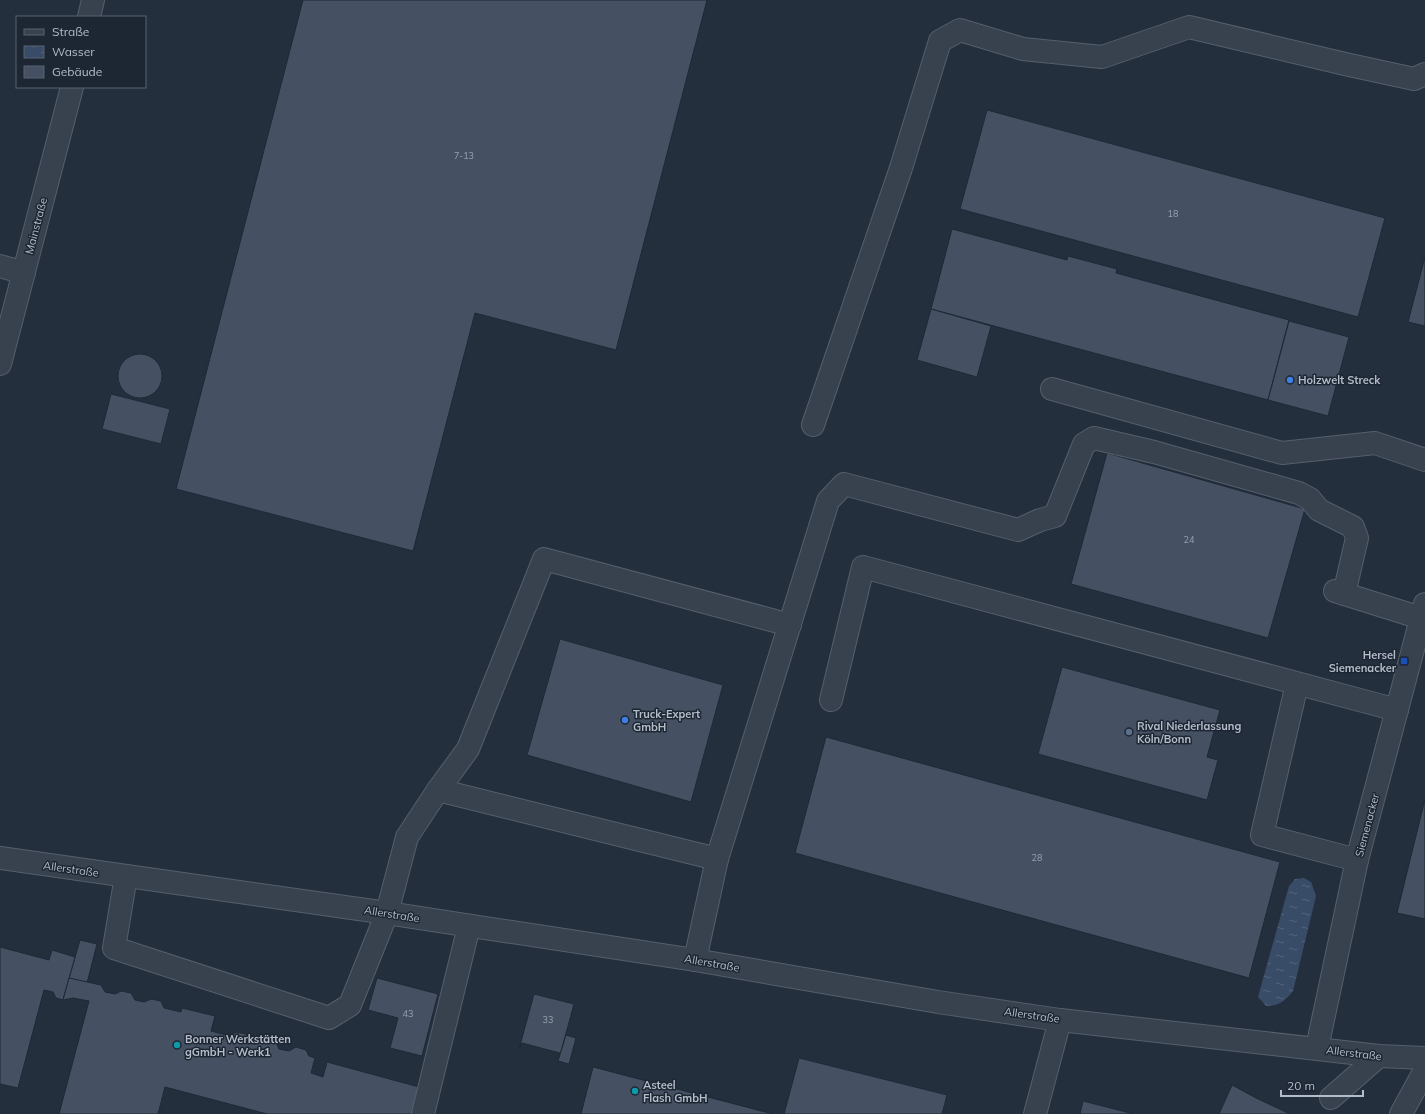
<svg xmlns="http://www.w3.org/2000/svg" width="1425" height="1114" viewBox="0 0 1425 1114" font-family="Mulish,sans-serif">
  <defs>
    <pattern id="water-ripples" width="26" height="14" patternUnits="userSpaceOnUse"><rect width="26" height="14" fill="#394c67"/><path d="M2 4q2-2 4 0t4 0M15 11q2-2 4 0t4 0" fill="none" stroke="#53647b"/></pattern>
  </defs>
  <rect width="100%" height="100%" fill="#242f3e"/>
  <!-- water -->
  <path fill="url(#water-ripples)" d="M1304,878L1311,882L1316,896L1293,991C1285,1001 1279,1006 1266,1006L1258,997L1289,886L1295,879Z"/>
  <!-- building -->
  <g fill="#455162" stroke="#1f2835">
    <polygon points="303,0 707,0 616,350 475,313 413,551 176,489"/>
    <polygon points="987,110 1385,218 1358,317 960,209"/>
    <polygon points="952,229 1067,260 1068,256 1117,269 1116,273 1289,320 1268,400 931,309"/>
    <polygon points="1425,257 1425,326 1408,322"/>
    <polygon points="931,309 991,326 977,377 917,360"/>
    <polygon points="1289,321 1349,337 1328,416 1268,400"/>
    <circle cx="140" cy="376" r="22"/>
    <polygon points="111,394 170,409 161,444 102,429"/>
    <polygon points="1107,453 1305,509 1268,638 1071,584"/>
    <polygon points="560,639 723,685 691,802 527,755"/>
    <polygon points="1062,667 1220,710 1207,757 1218,760 1207,800 1038,754"/>
    <polygon points="826,737 1280,862 1249,978 795,853"/>
    <polygon points="1425,799 1425,919 1397,913"/>
    <polygon points="80,940 97,944 87,983 69,978"/>
    <polygon points="0,947 49,960 52,950 75,957 63,1000 56,998 53,992 44,990 18,1088 0,1084"/>
    <polygon points="69,978 101,985 105,992 115,994 121,991 131,993 135,1000 144,1002 151,999 161,1001 164,1008 181,1012 182,1008 215,1016 211,1031 230,1036 236,1032 246,1034 250,1041 260,1043 266,1040 276,1042 279,1049 289,1051 296,1047 306,1050 309,1056 315,1058 311,1073 323,1077 327,1062 419,1087 412,1114 267,1114 165,1087 158,1114 59,1114 89,1001 73,998 63,1000"/>
    <polygon points="377,978 438,994 422,1056 390,1048 398,1018 368,1010"/>
    <polygon points="534,994 574,1004 559,1059 560,1053 522,1043 519,1049"/>
    <polygon points="566,1035 576,1038 569,1064 558,1061"/>
    <polygon points="799,1058 947,1095 942,1114 784,1114"/>
    <polygon points="593,1067 773,1114 581,1114"/>
    <polygon points="1232,1085 1256,1098 1290,1114 1219,1114"/>
    <polygon points="1083,1101 1134,1114 1080,1114"/>
  </g>
  <g fill="none" stroke-linecap="round" stroke-linejoin="round">
    <defs>
      <g id="minor">
        <polyline points="89,17 93,0"/>
        <polyline points="0,266 24,273"/>
        <polyline points="0,364 72,87"/>
        <polyline points="1052,389 1282,453 1375,443 1425,460"/>
        <polyline points="813,425 901,168 940,41 960,30 1023,49 1102,57 1189,27 1345,64 1414,79 1425,74"/>
        <polyline points="1335,591 1421,618"/>
        <polyline points="1297,684 1262,835 1357,860"/>
        <polyline points="831,700 863,567 1397,710"/>
        <polyline points="438,790 717,859"/>
        <polyline points="0,858 387,913 695,960 938,1002 1060,1020 1379,1056 1425,1058"/>
        <polyline points="126,876 114,948 329,1018 350,1005 387,913 407,837 438,790 468,749 544,559 790,625"/>
        <polyline points="695,960 717,859 828,501 844,484 1018,530 1040,520 1055,516 1084,444 1094,438 1154,452 1299,493 1310,499 1319,510 1353,527 1357,538 1344,594"/>
        <polyline points="1317,1048 1357,860 1425,604"/>
        <polyline points="1331,1098 1379,1056"/>
        <polyline points="423,1114 469,926"/>
        <polyline points="1035,1114 1060,1020"/>
        <polyline points="1401,1114 1425,1070"/>
      </g>
    </defs>
    <!-- minor casing -->
    <use href="#minor" stroke="#565f6c" stroke-width="24"/>
    <!-- minor -->
    <use href="#minor" stroke="#38414e" stroke-width="22"/>
  </g>
  <!-- markers -->
  <g fill="#3f7fe0" stroke="#1d2633" stroke-width="1.5">
    <circle cx="1290" cy="380" r="4"/>
    <circle cx="625" cy="720" r="4"/>
  </g>
  <rect fill="#1a4fb4" stroke="#1d2633" stroke-width="1.5" x="1400" y="657" width="8" height="8" rx="2"/>
  <circle fill="#5c6f8a" stroke="#1d2633" stroke-width="1.5" cx="1129" cy="732" r="4"/>
  <g fill="#0f9aa8" stroke="#1d2633" stroke-width="1.5">
    <circle cx="177" cy="1045" r="4"/>
    <circle cx="635" cy="1091" r="4"/>
  </g>
  <g text-anchor="middle" stroke-width="3" stroke-linejoin="round" paint-order="stroke">
    <!-- number labels -->
    <g font-size="9" fill="#98a1af">
      <text x="464" y="159">7-13</text>
      <text x="1173" y="217">18</text>
      <text x="1189" y="543">24</text>
      <text x="1037" y="861">28</text>
      <text x="408" y="1017">43</text>
      <text x="548" y="1023">33</text>
    </g>
    <!-- street labels -->
    <g font-size="11" fill="#b4bcc9" stroke="#1d2633">
      <text transform="translate(36 226) rotate(-75)" y="4">Mainstraße</text>
      <text transform="translate(1367 825) rotate(-75)" y="4">Siemenacker</text>
      <text transform="translate(71 869) rotate(8)" y="4">Allerstraße</text>
      <text transform="translate(392 914) rotate(9)" y="4">Allerstraße</text>
      <text transform="translate(712 963) rotate(10)" y="4">Allerstraße</text>
      <text transform="translate(1032 1015) rotate(8)" y="4">Allerstraße</text>
      <text transform="translate(1354 1053) rotate(7)" y="4">Allerstraße</text>
    </g>
    <!-- poi labels -->
    <g font-size="11" font-weight="bold" fill="#b4bcc9" stroke="#1d2633" text-anchor="start">
      <text x="1298" y="384">Holzwelt Streck</text>
      <text x="1396" y="659" text-anchor="end">Hersel<tspan x="1396" dy="13">Siemenacker</tspan></text>
      <text x="633" y="718">Truck-Expert<tspan x="633" dy="13">GmbH</tspan></text>
      <text x="1137" y="730">Rival Niederlassung<tspan x="1137" dy="13">Köln/Bonn</tspan></text>
      <text x="185" y="1043">Bonner Werkstätten<tspan x="185" dy="13">gGmbH - Werk1</tspan></text>
      <text x="643" y="1089">Asteel<tspan x="643" dy="13">Flash GmbH</tspan></text>
    </g>
  </g>
  <!-- legend -->
  <rect x="16" y="16" width="130" height="72" fill="#1d2633" stroke="#59626f"/>
  <rect x="24" y="29" width="20" height="6" fill="#38414e" stroke="#59626f"/>
  <text x="52" y="36" font-size="12" fill="#b4bcc9">Straße</text>
  <rect x="24" y="46" width="20" height="12" fill="url(#water-ripples)" stroke="#59626f"/>
  <text x="52" y="56" font-size="12" fill="#b4bcc9">Wasser</text>
  <rect x="24" y="66" width="20" height="12" fill="#455162" stroke="#59626f"/>
  <text x="52" y="76" font-size="12" fill="#b4bcc9">Gebäude</text>
  <!-- scale -->
  <path d="M1281 1090v6h82v-6" fill="none" stroke="#b4bcc9" stroke-width="2"/>
  <text x="1287" y="1090" font-size="12" fill="#b4bcc9" stroke="#1d2633" stroke-width="3" paint-order="stroke">20 m</text>
</svg>
